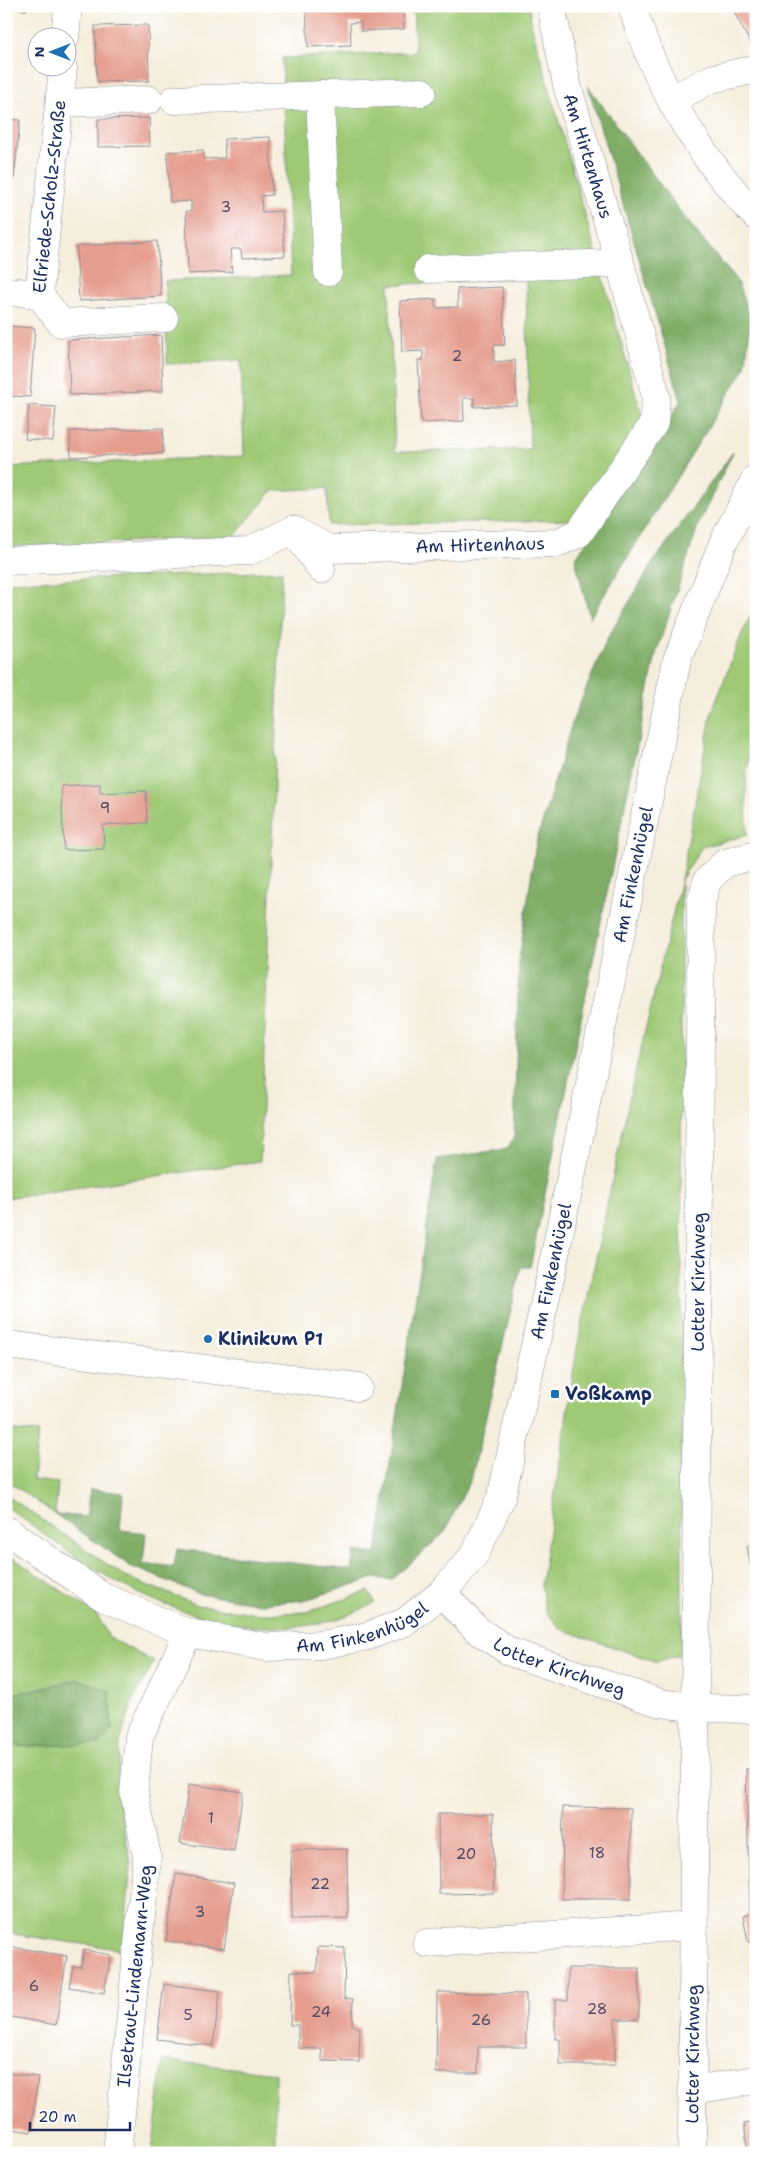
<svg xmlns="http://www.w3.org/2000/svg" width="762" height="2159" viewBox="0 0 762 2159" font-family="'Shantell Sans',sans-serif">
  <rect width="100%" height="100%" fill="#fff"/>
  <filter id="ink" filterUnits="userSpaceOnUse"><feTurbulence type="fractalNoise" baseFrequency=".02" numOctaves="2"/><feDisplacementMap in="SourceGraphic" scale="10" xChannelSelector="R" yChannelSelector="G"/><feConvolveMatrix kernelMatrix="1 2 1 2 8 2 1 2 1" color-interpolation-filters="sRGB"/></filter>
  <filter id="wash" filterUnits="userSpaceOnUse"><feTurbulence type="fractalNoise" baseFrequency=".0096" numOctaves="4" result="noise"/><feDisplacementMap in="SourceGraphic" scale="20" xChannelSelector="R" yChannelSelector="G"/><feGaussianBlur stdDeviation="1.12" result="paint"/><feColorMatrix in="noise" values="0 0 0 0 0 0 0 0 0 0 0 0 0 0 0 0 0 1.4 0 .05"/><feComposite in="paint" operator="in"/></filter>
  <g filter="url(#wash)">
    <rect width="100%" height="100%" fill="#f6eedc"/>
    <!-- green -->
    <g fill="#9fc975" stroke="#5d7c6a" fill-rule="evenodd">
      <path d="M413,6H529L532,27L644,423L578,520L329,525L327,488L272,491L234,537L6,547V467L244,456L241,360L167,364L165,281L291,275L282,58L415,52ZM526,278L530,449L395,452L389,285Z"/>
      <polygon points="282,571 260,1161 6,1198 6,582"/>
      <polygon points="756,606 756,726 746,775 747,835 702,847 681,880 682,1654 656,1662 561,1629 545,1611 541,1584 577,1348 632,1086 681,880 711,715 741,635"/>
      <polygon points="6,1430 38,1433 33,1480 58,1483 55,1514 6,1480"/>
      <path d="M6,1495L126,1577L198,1605L260,1614L307,1612L369,1591L375,1603C364,1608 352,1614 340,1618C269,1642 180,1617 117,1582C80,1562 41,1531 6,1507Z"/>
      <polygon points="6,1553 97,1615 109,1637 154,1662 133,1700 120,1743 118,1797 131,1864 123,1950 6,1933"/>
      <polygon points="163,2060 275,2073 275,2153 152,2153"/>
    </g>
    <!-- forest -->
    <g fill="#7fad66" stroke="#4d6e62">
      <polygon points="588,86 681,213 737,281 751,321 745,368 590,618 575,559 681,401"/>
      <polygon points="733,452 699,523 656,654 530,1267 521,1267 472,1476 445,1532 392,1580 374,1578 305,1600 261,1604 200,1594 130,1566 55,1514 86,1517 90,1489 123,1493 120,1530 146,1533 143,1563 174,1567 177,1549 351,1570 354,1551 376,1554 437,1159 507,1149 514,1137 519,960 536,843 574,717 608,637 654,561"/>
      <polygon points="79,1679 110,1691 112,1730 99,1744 6,1747 6,1693 18,1693"/>
    </g>
    <g id="blocks">
      <!-- building -->
      <g fill="#e59d8e">
        <polygon points="6,6 28,6 27,10"/>
        <polygon points="306,6 403,6 404,29 361,31 361,22 350,23 351,45 308,47"/>
        <polygon points="731,6 756,6 756,47 753,48"/>
        <polygon points="148,25 149,81 97,82 95,26"/>
        <polygon points="149,118 150,146 98,147 98,119"/>
        <polygon points="6,119 20,120 14,180 6,179"/>
        <polygon points="270,137 272,195 261,196 262,212 282,211 285,256 242,258 241,249 230,249 232,272 188,274 186,211 191,211 191,201 170,202 167,152 203,150 204,159 225,158 224,139"/>
        <polygon points="157,241 161,296 79,301 76,246"/>
        <polygon points="502,287 505,345 494,345 494,362 515,360 517,405 474,407 474,398 463,398 464,421 421,423 418,360 423,360 423,351 402,352 400,301 436,299 436,308 458,307 457,289"/>
        <polygon points="6,326 35,328 30,397 6,396"/>
        <polygon points="161,335 163,391 70,395 68,340"/>
        <polygon points="29,405 56,407 53,441 25,439"/>
        <polygon points="163,428 163,453 71,457 70,431"/>
        <polygon points="100,784 100,793 146,791 147,823 103,825 104,849 64,850 61,786"/>
        <rect x="753" y="895" width="3" height="31"/>
        <polygon points="756,1544 756,1593 755,1593 747,1546"/>
        <polygon points="746,1769 756,1769 756,1941 748,1942 743,1916 750,1914"/>
        <polygon points="189,1784 243,1792 234,1851 180,1843"/>
        <polygon points="563,1807 631,1808 631,1899 562,1899"/>
        <polygon points="438,1814 493,1814 494,1893 439,1894"/>
        <polygon points="347,1849 348,1918 292,1919 291,1850"/>
        <polygon points="176,1874 234,1883 224,1949 166,1941"/>
        <polygon points="6,1946 67,1956 56,2025 6,2016"/>
        <polygon points="318,1947 345,1948 344,1998 353,1999 352,2025 360,2028 359,2062 322,2061 322,2049 298,2048 298,2025 290,2025 291,1971 317,1972"/>
        <polygon points="84,1950 111,1955 104,1993 69,1987 73,1966 81,1967"/>
        <polygon points="568,1968 639,1968 639,2019 615,2019 615,2065 560,2065 560,2039 555,2039 555,2000 568,2000"/>
        <polygon points="164,1984 220,1991 213,2046 157,2039"/>
        <polygon points="437,1992 526,1994 526,2047 478,2047 478,2073 436,2073"/>
        <polygon points="6,2073 38,2077 31,2132 6,2128"/>
        <polygon points="756,2122 756,2153 748,2153 744,2124"/>
      </g>
    </g>
  </g>
  <g filter="url(#ink)">
    <use href="#blocks" fill-opacity="0" stroke="#888e9d" stroke-width="1"/>
    <g fill="none" stroke-linecap="round" stroke-linejoin="round">
      <defs>
        <g id="minor">
          <path d="M632,6C655,84 700,158 756,216"/>
          <polyline points="65,38 68,6"/>
          <polyline points="320,95 328,272"/>
          <polyline points="174,100 422,92"/>
          <polyline points="671,100 711,79 756,69"/>
          <polyline points="60,103 149,100"/>
          <polyline points="428,269 620,263"/>
          <polyline points="6,291 39,294"/>
          <path id="s1" d="M39,294L63,68"/>
          <polyline points="39,294 61,323 164,318"/>
          <path id="s2" d="M293,530L329,549L557,543L579,533L654,423L656,396L620,263L567,85L551,6"/>
          <polyline points="296,533 321,569"/>
          <polyline points="6,561 249,551 293,530"/>
          <polyline points="6,1345 358,1387"/>
          <path id="s3" d="M6,1530L103,1597L188,1633L266,1647L321,1645L368,1636L405,1622L442,1593L475,1554L501,1498L551,1274L677,660L723,543L756,478"/>
          <path id="s4" d="M442,1593L476,1629L510,1652L660,1703L696,1708L756,1709"/>
          <polyline points="427,1943 694,1926"/>
          <polyline points="693,2090 756,2080"/>
          <path id="s5" d="M117,2153L147,1856L134,1792L139,1737L188,1633"/>
          <path id="s6" d="M692,2153L701,903L707,881L725,863L756,855"/>
        </g>
      </defs>
      <!-- minor casing -->
      <use href="#minor" stroke="#888e9d" stroke-width="29"/>
      <!-- minor -->
      <use href="#minor" stroke="#fff" stroke-width="28"/>
    </g>
  </g>
  <!-- markers -->
  <g fill="#1f6fb2" stroke="#fff" stroke-width="2">
    <circle cx="208" cy="1339" r="5"/>
    <rect x="550" y="1389" width="10" height="10" rx="2.5"/>
  </g>
  <g text-anchor="middle" stroke-width="5" stroke-linejoin="round" paint-order="stroke">
    <!-- number labels -->
    <g font-size="15" fill="#4e4a6a">
      <text x="226" y="212">3</text>
      <text x="457" y="361">2</text>
      <text x="105" y="813">9</text>
      <text x="211" y="1823">1</text>
      <text x="597" y="1858">18</text>
      <text x="466" y="1859">20</text>
      <text x="320" y="1889">22</text>
      <text x="200" y="1917">3</text>
      <text x="34" y="1991">6</text>
      <text x="597" y="2014">28</text>
      <text x="321" y="2017">24</text>
      <text x="188" y="2020">5</text>
      <text x="481" y="2025">26</text>
    </g>
    <!-- street labels -->
    <g font-size="18" fill="#1b2f5e" stroke="#fff">
      <text transform="translate(588 156) rotate(73)" y="6">Am Hirtenhaus</text>
      <text dy="6" stroke="none"><textPath href="#s1" startOffset="98">Elfriede-Scholz-Straße</textPath></text>
      <text dy="6" stroke="none"><textPath href="#s2" startOffset="192">Am Hirtenhaus</textPath></text>
      <text dy="6" stroke="none"><textPath href="#s3" startOffset="1229">Am Finkenhügel</textPath></text>
      <text dy="6" stroke="none"><textPath href="#s3" startOffset="824">Am Finkenhügel</textPath></text>
      <text dy="6" stroke="none"><textPath href="#s6" startOffset="871">Lotter Kirchweg</textPath></text>
      <text dy="6" stroke="none"><textPath href="#s3" startOffset="389">Am Finkenhügel</textPath></text>
      <text dy="6" stroke="none"><textPath href="#s4" startOffset="142">Lotter Kirchweg</textPath></text>
      <text dy="6" stroke="none"><textPath href="#s5" startOffset="178">Ilsetraut-Lindemann-Weg</textPath></text>
      <text dy="6" stroke="none"><textPath href="#s6" startOffset="99">Lotter Kirchweg</textPath></text>
    </g>
    <!-- poi labels -->
    <g font-size="18" font-weight="bold" fill="#1b2f5e" stroke="#fff" text-anchor="start">
      <text x="218" y="1345">Klinikum P1</text>
      <text x="565" y="1400">Voßkamp</text>
    </g>
  </g>
  <!-- margin -->
  <rect width="762" height="2159" fill="none" stroke="#fff" stroke-width="25"/>
  <!-- north arrow -->
  <g transform="translate(52 52) rotate(270)"><circle r="24" fill="#ffffff" stroke="#a4acbf"/>
  <path d="M0-4L9 19L0 12L-9 19Z" fill="#1f6fb2"/>
  <text y="-8" font-size="14" font-weight="bold" text-anchor="middle" fill="#1b2f5e">N</text>
  </g>
  <!-- scale -->
  <path d="M30 2122v8h100v-8" fill="none" stroke="#1b2f5e" stroke-width="2.5"/>
  <text x="38" y="2122" font-size="15" fill="#1b2f5e" stroke="#ffffff" stroke-width="4" paint-order="stroke">20 m</text>
</svg>
